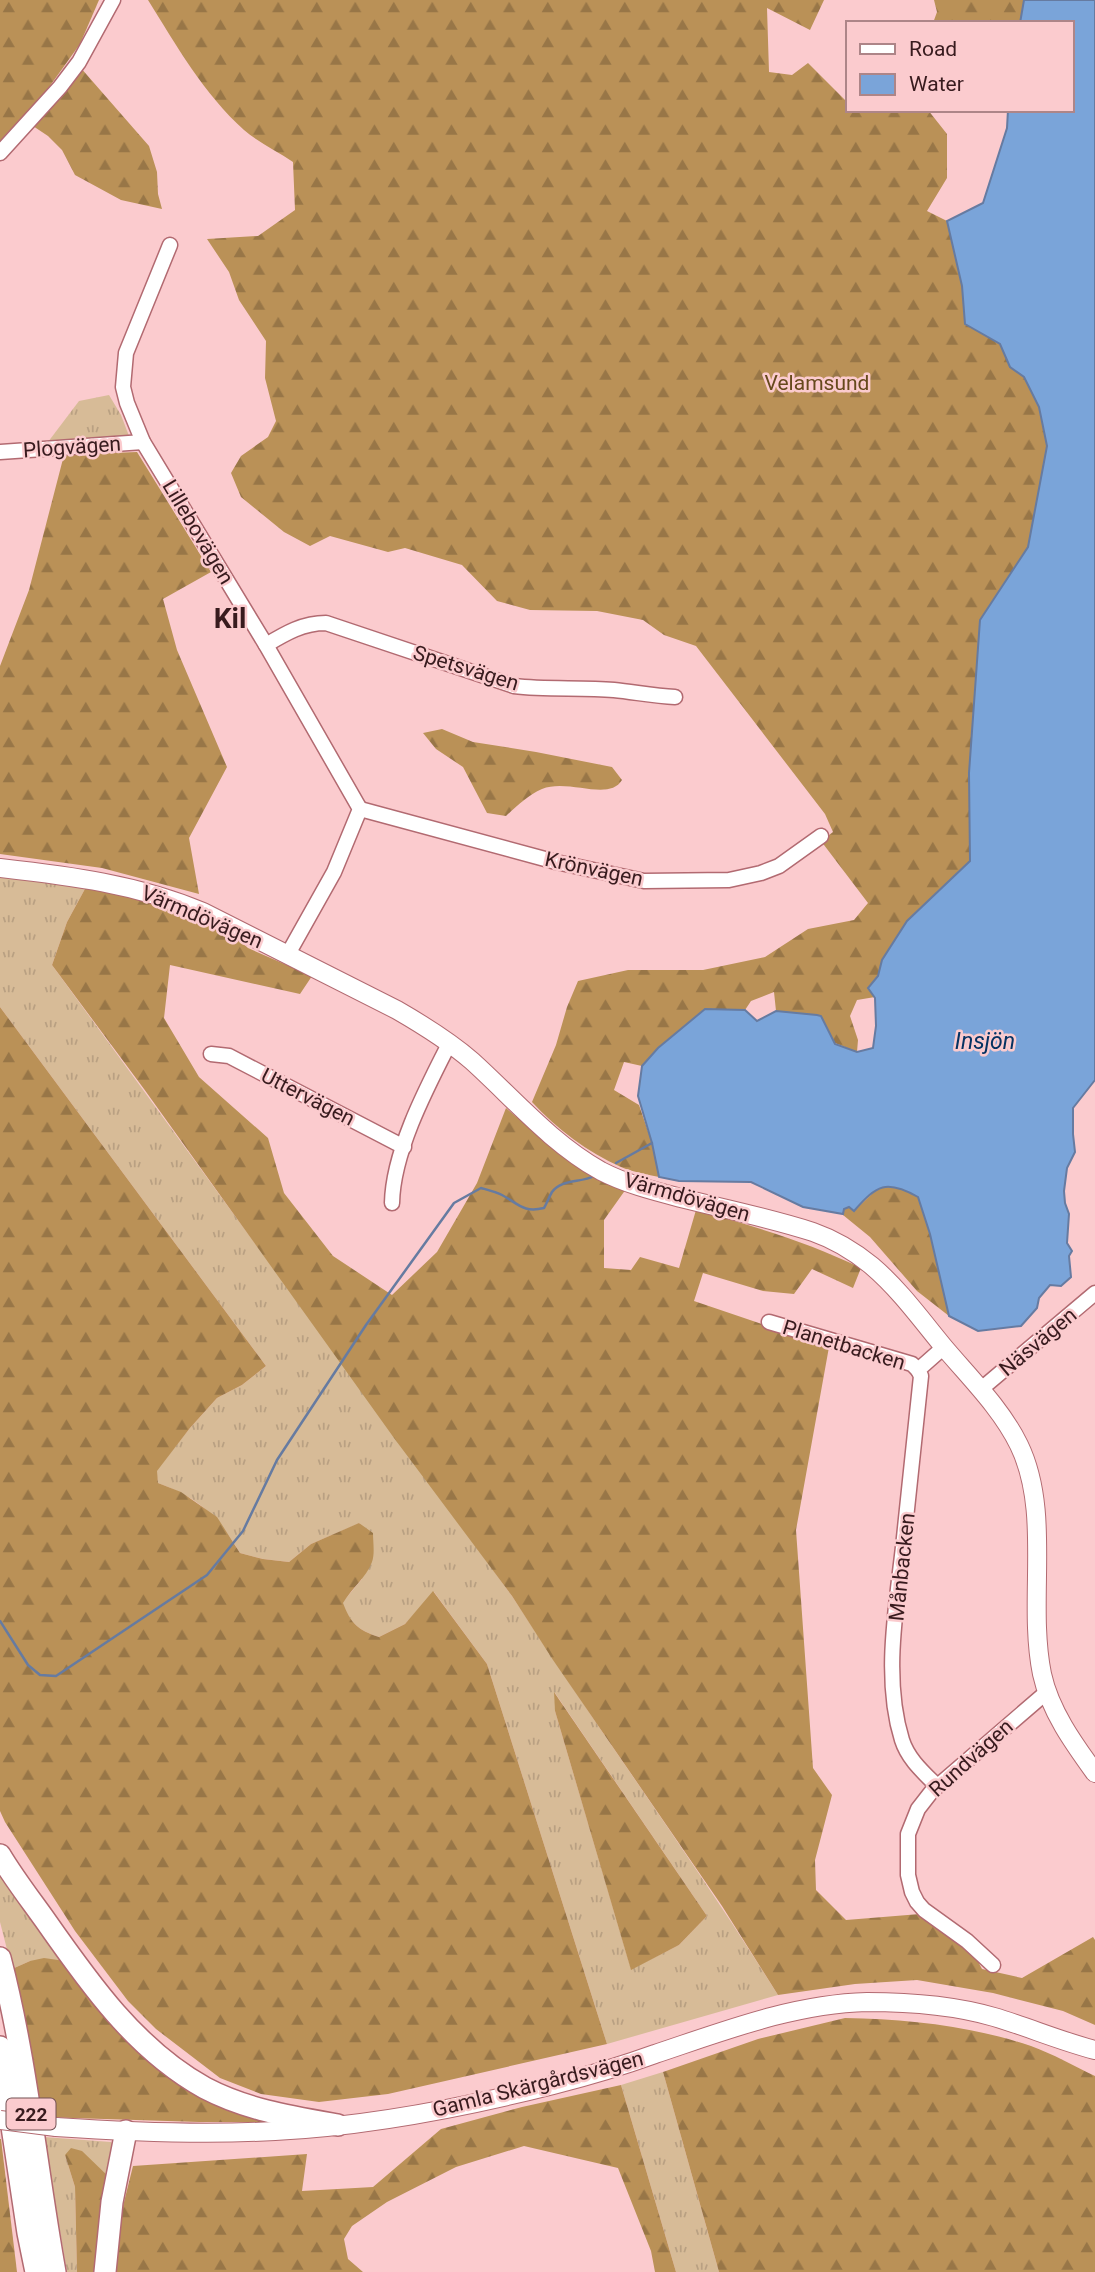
<svg xmlns="http://www.w3.org/2000/svg" width="1095" height="2272" viewBox="0 0 1095 2272" font-family="Roboto,sans-serif">
  <defs>
    <pattern id="grass-tufts" width="24" height="20" patternUnits="userSpaceOnUse" patternTransform="scale(1.75)"><rect width="24" height="20" fill="#d7bb97"/><path d="M3 7l-1-3M5 7V3M7 7l1-3M15 17l-1-3M17 17v-4M19 17l1-3" fill="none" stroke="#b9a082"/></pattern>
    <pattern id="forest-firs" width="22" height="20" patternUnits="userSpaceOnUse" patternTransform="scale(1.75)"><rect width="22" height="20" fill="#ba9157"/><path d="M5 1l3.5 6h-7zM16 11l3.5 6h-7z" fill="#987647"/></pattern>
  </defs>
  <rect width="100%" height="100%" fill="#fbcbce"/>
  <!-- grass -->
  <g fill="url(#grass-tufts)" fill-rule="evenodd">
    <polygon points="109,395 121,415 129,436 48,442 79,401"/>
    <path d="M0,876L86,887L67,922L52,965L512,1596C598,1730 693,1859 778,1995L607,2044L487,1664L434,1592L405,1624L379,1637C358,1630 351,1624 342,1603L362,1579L360,1523L311,1544L289,1562L263,1559L240,1553C217,1515 200,1499 158,1483L156,1471L190,1428L217,1398L242,1385L266,1366L0,1007ZM555,1693L707,1916L679,1945L631,1969L555,1711Z"/>
    <polygon points="0,1868 65,1961 30,1961 12,1969 0,1922"/>
    <polygon points="663,2072 719,2272 676,2272 621,2085"/>
    <polygon points="44,2137 111,2142 114,2146 110,2178 65,2155 75,2187 77,2272 67,2272"/>
  </g>
  <!-- forest -->
  <g fill="url(#forest-firs)">
    <polygon points="0,0 99,0 80,44 47,90 0,141"/>
    <path d="M148,0H824L810,30L767,8L769,72L792,75L808,63L848,103V110H928L947,134V178L927,211L947,221L962,286L965,323L1000,344L1010,367L1024,376L1039,407L1047,446L1028,547L980,620L969,773L970,861L907,921L882,960L878,976L868,988L875,997L857,1000L850,1016L858,1040L857,1052L835,1043L820,1016L776,1011L774,992L751,1001L745,1010L705,1009L658,1048L642,1066L624,1062L614,1090L639,1105L652,1143L659,1177C646,1174 632,1172 621,1167C587,1152 557,1129 532,1102L556,1045L567,1007L578,981L628,970H703L765,957L808,929L854,920L868,903L821,841L833,832L825,814L696,646L664,635L643,620L597,611L530,610L497,601L462,565L405,548L388,552L330,536L310,546L284,532L241,497L231,473L241,456L268,437L276,421L265,378L266,341L239,300L229,272L207,239L258,236L295,210L293,162C277,151 259,143 244,130C204,94 176,45 148,0Z"/>
    <polygon points="934,0 1024,0 1020,23 933,23 937,12"/>
    <polygon points="80,67 149,146 157,172 158,194 162,209 121,200 75,175 62,150 48,136 30,124"/>
    <polygon points="137,452 211,572 163,599 177,650 227,767 189,838 199,894 102,868 0,854 0,666 29,590 64,455"/>
    <path d="M442,729L473,742L536,752L612,767L622,780C609,802 568,778 542,789C528,795 517,806 506,816L487,813L463,767L436,749L423,733Z"/>
    <path d="M86,887L134,897L177,909L238,939L248,948L312,976L300,994L170,965L164,1018L199,1077L268,1138L284,1193L333,1256L392,1295L437,1252L477,1183L506,1108L546,1142L626,1189L604,1220V1268L631,1270L640,1257L679,1268L696,1210C753,1226 808,1242 861,1268L853,1288L812,1269L794,1294L763,1291L703,1273L694,1301L829,1347L796,1530L813,1768L832,1795L815,1860L816,1890L846,1920L920,1914L974,1954L982,1969L1022,1978L1093,1937L1095,1940V2025L1063,2011L993,1993L917,1980L855,1984L778,1995L722,1906L553,1660L512,1596L394,1438L144,1089L52,965L67,922Z"/>
    <path d="M0,1007L266,1366L242,1385L217,1398L190,1428L157,1471L158,1483L181,1492L217,1517L240,1553L263,1559L289,1562L311,1544L359,1523L373,1533C373,1542 375,1554 372,1562C366,1578 351,1589 343,1603C351,1624 358,1630 379,1637L405,1624L433,1591L487,1664L607,2044L388,2094L319,2102L261,2094L220,2078L156,2029L128,2001L75,1931L5,1822L0,1811Z"/>
    <polygon points="890,1186 902,1188 918,1197 930,1235 949,1316 917,1291 870,1237 843,1215 844,1209 849,1207 854,1211 878,1188"/>
    <polygon points="554,1692 707,1916 679,1945 631,1970 555,1711"/>
    <polygon points="44,1958 65,1961 73,1973 245,2115 266,2122 199,2122 41,2117 34,2068 12,1969 30,1961"/>
    <path d="M845,2018C908,2019 971,2026 1031,2046C1053,2054 1074,2066 1095,2076V2272H719L663,2072L758,2039Z"/>
    <polygon points="621,2085 676,2272 655,2272 651,2251 618,2168 524,2146 456,2167 387,2202 352,2226 344,2239 348,2259 363,2272 114,2272 114,2242 133,2166 307,2154 302,2191 373,2187 441,2129 522,2107"/>
    <polygon points="0,2139 1,2139 17,2272 0,2272"/>
    <polygon points="71,2148 82,2151 110,2178 96,2272 77,2272 75,2187 65,2155"/>
  </g>
  <!-- water -->
  <path fill="#7aa4d9" stroke="#667ba1" stroke-width="2" d="M1024,0H1095V1080L1073,1108V1134L1075,1152L1067,1168L1064,1191L1065,1203L1069,1214L1067,1243L1072,1251L1069,1256L1071,1277L1061,1286L1050,1285L1039,1298L1037,1308L1021,1326L978,1331L949,1316L930,1234L918,1197C886,1179 877,1185 854,1211L849,1207L844,1209L843,1214L803,1207L751,1182L679,1181L659,1177L652,1143L638,1096L642,1066L658,1048L705,1009L745,1010L757,1021L776,1011L817,1015L821,1016L835,1044L857,1052L873,1048L876,1026L875,998L868,988L878,976L882,960L907,921L970,861L969,773L980,620L1028,547L1047,446L1039,407L1024,377L1010,367L1000,344L965,324L962,286L947,221L983,203L1007,128L1008,110H1072V23H1020Z"/>
  <g fill="none" stroke-linecap="round" stroke-linejoin="round">
    <!-- stream -->
    <g stroke="#667ba1" stroke-width="2.5">
      <polyline points="616,1163 652,1143"/>
      <path d="M0,1621L28,1665L40,1675L56,1676L207,1575L243,1531L277,1460L366,1325L454,1203L481,1188C488,1190 496,1192 502,1195C519,1204 523,1213 544,1208C547,1203 549,1197 552,1192C561,1179 581,1183 594,1176"/>
    </g>
    <defs>
      <g id="minor">
        <polyline points="0,153 60,87 79,62 113,0"/>
        <polyline points="170,245 126,353 123,387 127,403 143,442 266,645 360,809 334,872 288,954"/>
        <polyline points="0,452 143,442"/>
        <path d="M266,645C286,633 303,623 326,623L514,686C547,690 581,687 614,690C634,692 654,696 675,697"/>
        <polyline points="360,809 556,862 644,881 729,880 761,873 779,866 821,836"/>
        <polyline points="211,1054 229,1056 404,1147"/>
        <path d="M392,1203C393,1152 426,1089 449,1044"/>
        <polyline points="769,1322 912,1364 918,1370"/>
        <polyline points="980,1390 1095,1293"/>
        <path d="M937,1786C923,1772 908,1759 902,1740C883,1679 896,1609 903,1547C909,1490 915,1433 921,1376L918,1370L944,1347"/>
        <polyline points="993,1965 967,1941 924,1910 917,1902 912,1892 908,1875 908,1834 918,1809 932,1791 1048,1691"/>
      </g>
      <g id="major">
        <path d="M0,868C70,876 137,884 203,912L397,1010C423,1025 449,1041 472,1061C514,1099 551,1143 601,1171C626,1184 654,1191 681,1198C725,1209 770,1218 813,1232C833,1239 855,1252 872,1266C899,1289 920,1318 943,1346C969,1377 1001,1408 1019,1445C1052,1513 1027,1600 1042,1674C1050,1711 1074,1744 1095,1773"/>
        <path d="M56,2127C129,2132 202,2135 275,2131C369,2126 462,2108 553,2085C588,2076 622,2066 655,2054C724,2031 793,2004 867,2002C909,2002 953,2005 994,2017C1028,2027 1060,2041 1095,2050"/>
      </g>
      <g id="highway">
        <path d="M0,1855C13,1877 30,1899 45,1920C89,1983 136,2050 205,2088C247,2110 292,2117 338,2125"/>
        <path d="M0,1958C27,2061 36,2167 55,2272"/>
        <polyline points="0,2047 28,2233 36,2272"/>
        <polyline points="105,2272 112,2202 126,2131"/>
      </g>
    </defs>
    <!-- minor casing -->
    <use href="#minor" stroke="#b26a71" stroke-width="17"/>
    <!-- major casing -->
    <use href="#major" stroke="#b26a71" stroke-width="20"/>
    <!-- highway casing -->
    <use href="#highway" stroke="#b26a71" stroke-width="24"/>
    <!-- minor -->
    <use href="#minor" stroke="#fff" stroke-width="14"/>
    <!-- major -->
    <use href="#major" stroke="#fff" stroke-width="18"/>
    <!-- highway -->
    <use href="#highway" stroke="#fff" stroke-width="21"/>
    <defs>
      <polyline id="major-bridge" points="0,2120 56,2127"/>
    </defs>
    <!-- major-bridge casing -->
    <use href="#major-bridge" stroke="#b26a71" stroke-width="20" stroke-linecap="butt"/>
    <!-- major-bridge -->
    <use href="#major-bridge" stroke="#fff" stroke-width="18"/>
  </g>
  <g text-anchor="middle" stroke-width="5" stroke-linejoin="round" paint-order="stroke">
    <!-- shield labels -->
    <rect fill="#fbcbce" stroke="#725053" stroke-width="2" x="6.5" y="2098.5" width="49" height="31" rx="5"/>
    <g font-size="19" font-weight="bold" fill="#381b1e">
      <text x="31" y="2121">222</text>
    </g>
    <!-- park labels -->
    <g font-size="21" fill="#66491c" stroke="#fbcbce">
      <text x="817" y="390">Velamsund</text>
    </g>
    <!-- street labels -->
    <g font-size="21" fill="#381b1e" stroke="#fbcbce">
      <text transform="translate(72 447) rotate(-4)" y="7">Plogvägen</text>
      <text transform="translate(198 532) rotate(59)" y="7">Lillebovägen</text>
      <text transform="translate(466 668) rotate(17)" y="7">Spetsvägen</text>
      <text transform="translate(594 869) rotate(12)" y="7">Krönvägen</text>
      <text transform="translate(202 917) rotate(23)" y="7">Värmdövägen</text>
      <text transform="translate(308 1097) rotate(27)" y="7">Uttervägen</text>
      <text transform="translate(687 1197) rotate(16)" y="7">Värmdövägen</text>
      <text transform="translate(1038 1342) rotate(-40)" y="7">Näsvägen</text>
      <text transform="translate(844 1345) rotate(17)" y="7">Planetbacken</text>
      <text transform="translate(902 1567) rotate(-84)" y="7">Månbacken</text>
      <text transform="translate(971 1758) rotate(-42)" y="7">Rundvägen</text>
      <text transform="translate(538 2084) rotate(-14)" y="7">Gamla Skärgårdsvägen</text>
    </g>
    <!-- water labels -->
    <g font-size="23" font-style="italic" fill="#053262" stroke="#fbcbce">
      <text x="985" y="1049">Insjön</text>
    </g>
    <!-- district labels -->
    <g font-size="28" font-weight="bold" fill="#381b1e" stroke="#fbcbce">
      <text x="230" y="628">Kil</text>
    </g>
  </g>
  <!-- legend -->
  <rect x="846" y="21" width="228" height="91" fill="#fbcbce" stroke="#ad8588" stroke-width="2"/>
  <rect x="860" y="44" width="35" height="10" fill="#ffffff" stroke="#ad8588" stroke-width="2"/>
  <text x="909" y="56" font-size="21" fill="#381b1e">Road</text>
  <rect x="860" y="74" width="35" height="21" fill="#7aa4d9" stroke="#ad8588" stroke-width="2"/>
  <text x="909" y="91" font-size="21" fill="#381b1e">Water</text>
</svg>
